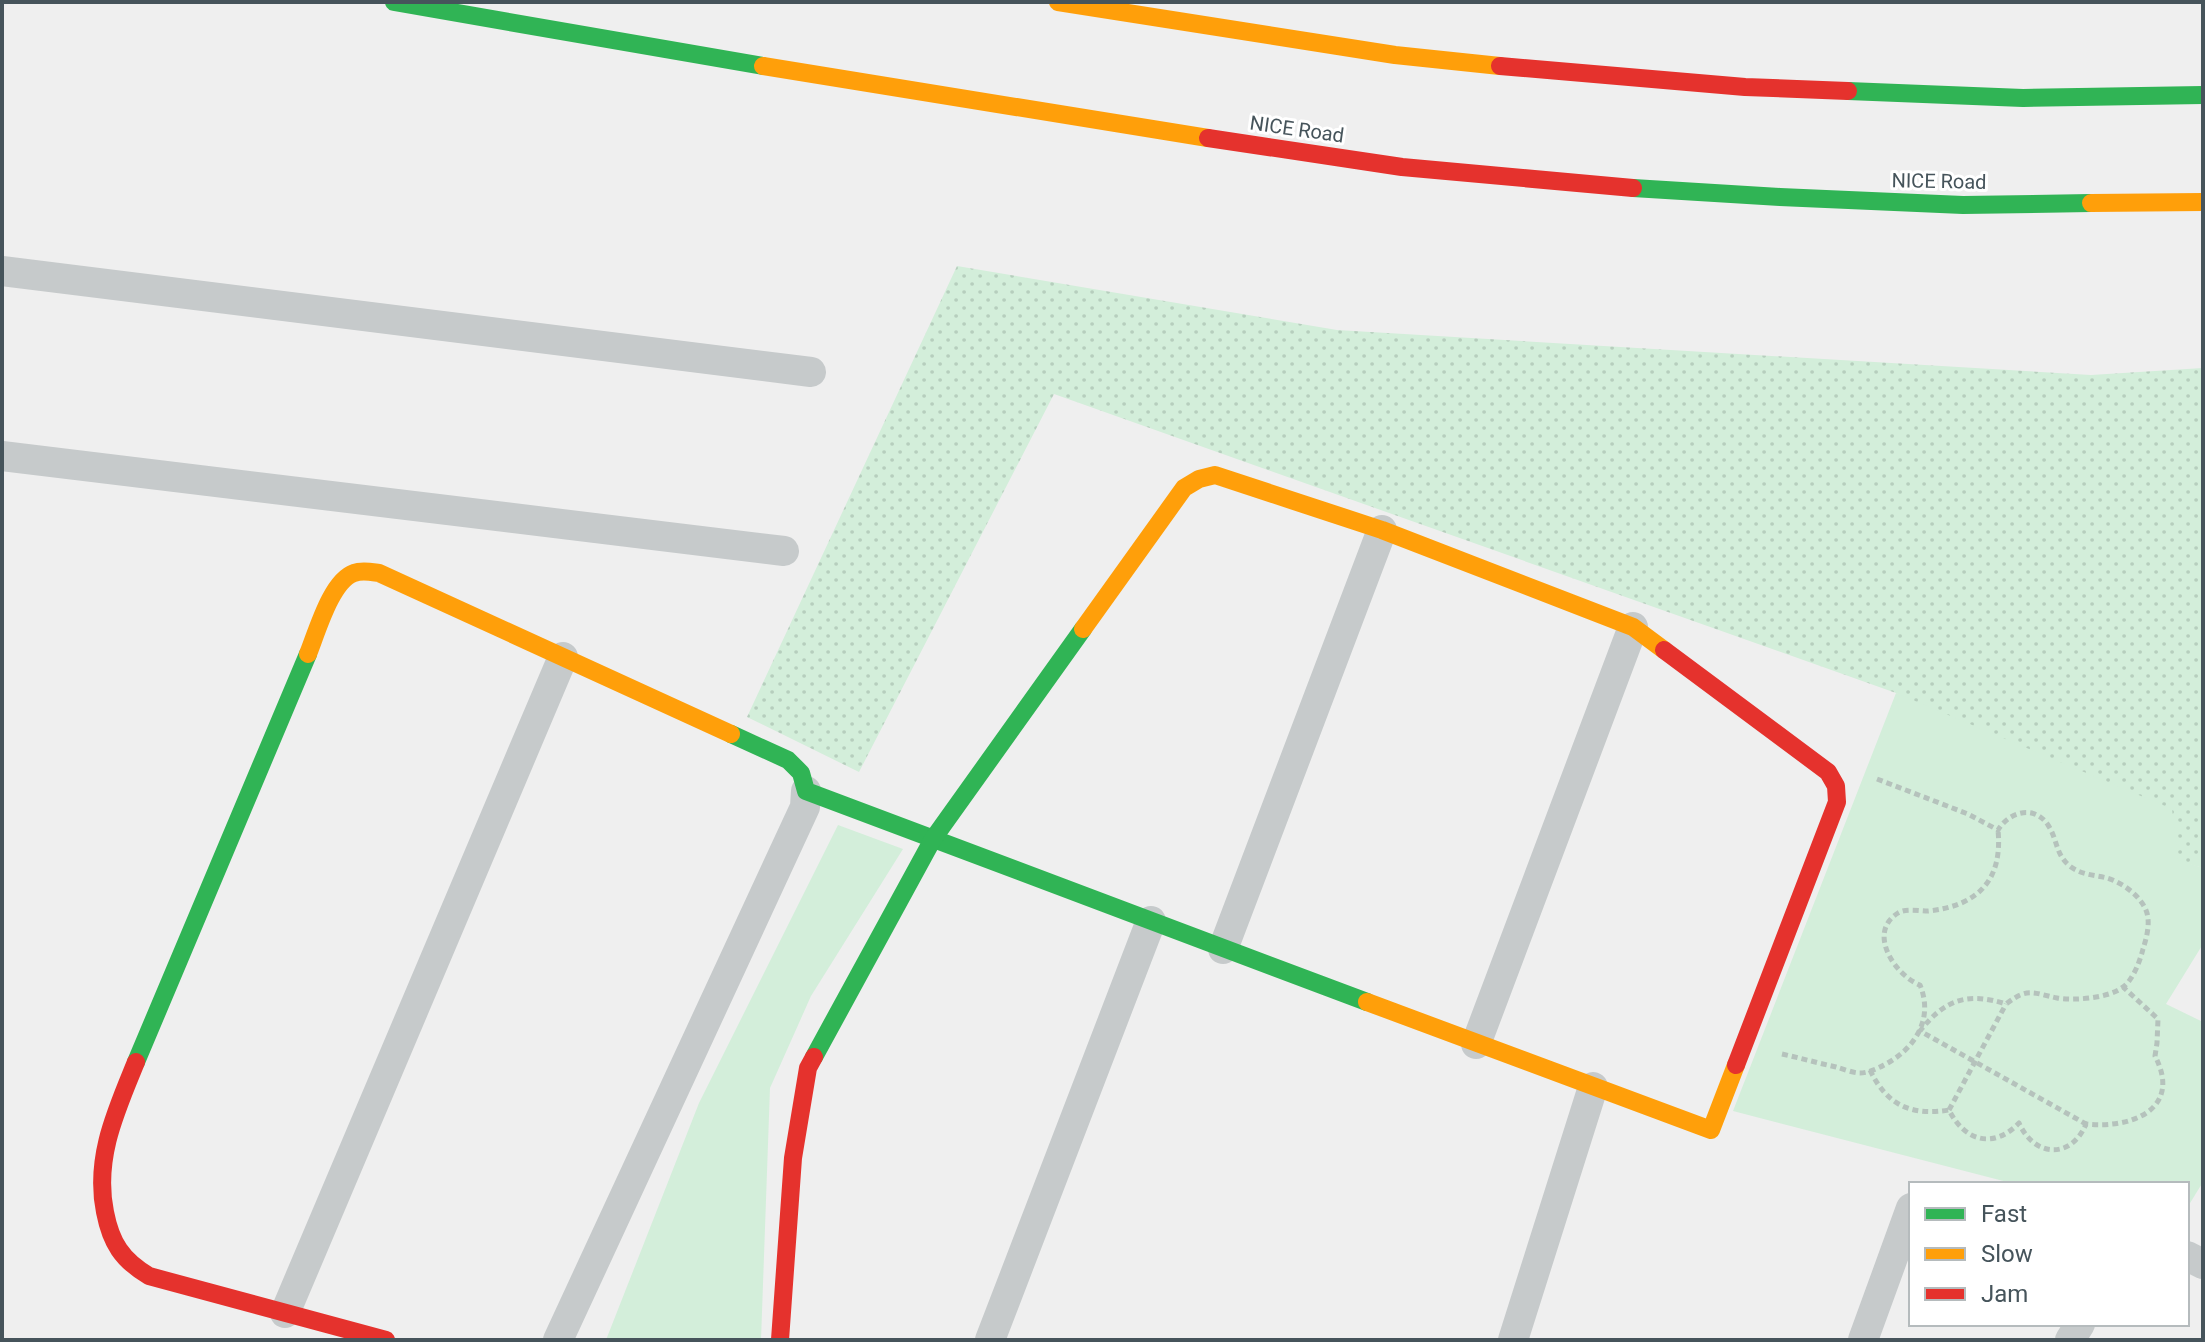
<svg xmlns="http://www.w3.org/2000/svg" width="2205" height="1342" viewBox="0 0 2205 1342" font-family="Roboto,sans-serif">
  <defs>
    <pattern id="grass-dots" width="8" height="8" patternUnits="userSpaceOnUse" patternTransform="scale(2)"><rect width="8" height="8" fill="#d3eeda"/><path d="M2 2h.1M6 6h.1" fill="none" stroke="#b6cebd" stroke-width="1.8" stroke-linecap="round"/></pattern>
  </defs>
  <rect width="100%" height="100%" fill="#efefef"/>
  <!-- grass -->
  <polygon fill="url(#grass-dots)" points="957,266 1337,330 2091,375 2203,368 2203,868 2178,861 1896,693 1054,394 859,772 747,717"/>
  <!-- park -->
  <g fill="#d3eeda">
    <polygon points="1896,693 2172,809 2178,860 2203,868 2203,944 2166,1004 2203,1022 2203,1182 2187,1208 2187,1184 2015,1184 1733,1111"/>
    <polygon points="838,825 903,849 811,996 770,1088 761,1340 606,1340 699,1103"/>
  </g>
  <g fill="none" stroke-linecap="round" stroke-linejoin="round">
    <!-- path -->
    <g stroke="#b5c2bc" stroke-width="5" stroke-dasharray="6 4" stroke-linecap="butt">
      <path d="M1877,779L1968,814L1998,830C2009,812 2034,804 2048,825C2058,840 2055,855 2071,867C2082,875 2095,875 2107,878C2124,883 2147,900 2148,919C2149,928 2146,940 2143,949C2140,961 2133,980 2123,987C2110,998 2073,1001 2057,998C2033,993 2028,987 2006,1004C1968,992 1945,999 1920,1031L2086,1124"/>
      <path d="M1782,1054C1800,1058 1818,1063 1836,1067C1843,1069 1853,1073 1860,1073C1867,1073 1877,1069 1884,1065C1915,1049 1934,1019 1920,985C1896,976 1866,933 1898,913C1906,908 1919,911 1928,911C1977,906 2003,881 1998,830"/>
      <path d="M1870,1070C1887,1106 1912,1116 1949,1110C1965,1142 1994,1149 2019,1123C2034,1157 2071,1160 2086,1124C2130,1129 2183,1110 2155,1056L2157,1043L2158,1019L2123,987"/>
      <polyline points="1949,1110 2006,1004"/>
    </g>
    <!-- street -->
    <g stroke="#c6cacb" stroke-width="30">
      <polyline points="2,271 811,372"/>
      <polyline points="2,456 784,551"/>
      <polyline points="1223,949 1382,530"/>
      <polyline points="1476,1044 1633,627"/>
      <polyline points="2187,1256 2203,1264"/>
      <polyline points="285,1313 563,657"/>
      <polyline points="558,1340 805,807 806,791"/>
      <polyline points="990,1340 1151,921"/>
      <polyline points="1513,1340 1593,1087"/>
      <polyline points="1863,1340 1911,1208"/>
      <polyline points="2070,1340 2080,1324"/>
    </g>
    <!-- fast -->
    <g stroke="#30b455" stroke-width="18">
      <polyline points="394,2 763,66"/>
      <polyline points="1848,91 2023,98 2203,95"/>
      <polyline points="1633,188 1780,197 1963,205 2091,203"/>
      <polyline points="731,734 788,760 801,773 806,791 1367,1002"/>
      <polyline points="814,1057 933,839 1083,629"/>
      <polyline points="136,1062 308,654"/>
    </g>
    <!-- slow -->
    <g stroke="#ff9f0a" stroke-width="18">
      <polyline points="1058,2 1395,55 1500,66"/>
      <polyline points="763,66 1208,138"/>
      <polyline points="2091,203 2203,202"/>
      <polyline points="1083,629 1184,488 1199,479 1215,475 1382,530 1633,627 1664,650"/>
      <path d="M308,654C317,632 331,581 354,573C362,570 371,572 379,573L731,734"/>
      <polyline points="1367,1002 1711,1130 1736,1065"/>
    </g>
    <!-- jam -->
    <g stroke="#e5322d" stroke-width="18">
      <polyline points="1500,66 1745,87 1848,91"/>
      <polyline points="1208,138 1402,167 1633,188"/>
      <polyline points="1664,650 1828,772 1836,786 1837,802 1736,1065"/>
      <path d="M136,1062C116,1111 94,1158 105,1212C111,1243 122,1260 149,1276L386,1340"/>
      <polyline points="780,1340 793,1158 808,1068 814,1057"/>
    </g>
  </g>
  <g text-anchor="middle" stroke-width="6" stroke-linejoin="round" paint-order="stroke">
    <!-- street labels -->
    <g font-size="20" fill="#46545b" stroke="#fff">
      <text transform="translate(1297 129) rotate(8)" y="7">NICE Road</text>
      <text transform="translate(1939 181) rotate(1)" y="7">NICE Road</text>
    </g>
  </g>
  <!-- border -->
  <rect width="2205" height="1342" fill="none" stroke="#46545b" stroke-width="8"/>
  <!-- legend -->
  <rect x="1909" y="1182" width="280" height="144" fill="#ffffff" stroke="#b5bbbd" stroke-width="2"/>
  <rect x="1925" y="1208" width="40" height="12" fill="#30b455" stroke="#b5bbbd" stroke-width="2"/>
  <text x="1981" y="1222" font-size="24" fill="#46545b">Fast</text>
  <rect x="1925" y="1248" width="40" height="12" fill="#ff9f0a" stroke="#b5bbbd" stroke-width="2"/>
  <text x="1981" y="1262" font-size="24" fill="#46545b">Slow</text>
  <rect x="1925" y="1288" width="40" height="12" fill="#e5322d" stroke="#b5bbbd" stroke-width="2"/>
  <text x="1981" y="1302" font-size="24" fill="#46545b">Jam</text>
</svg>
